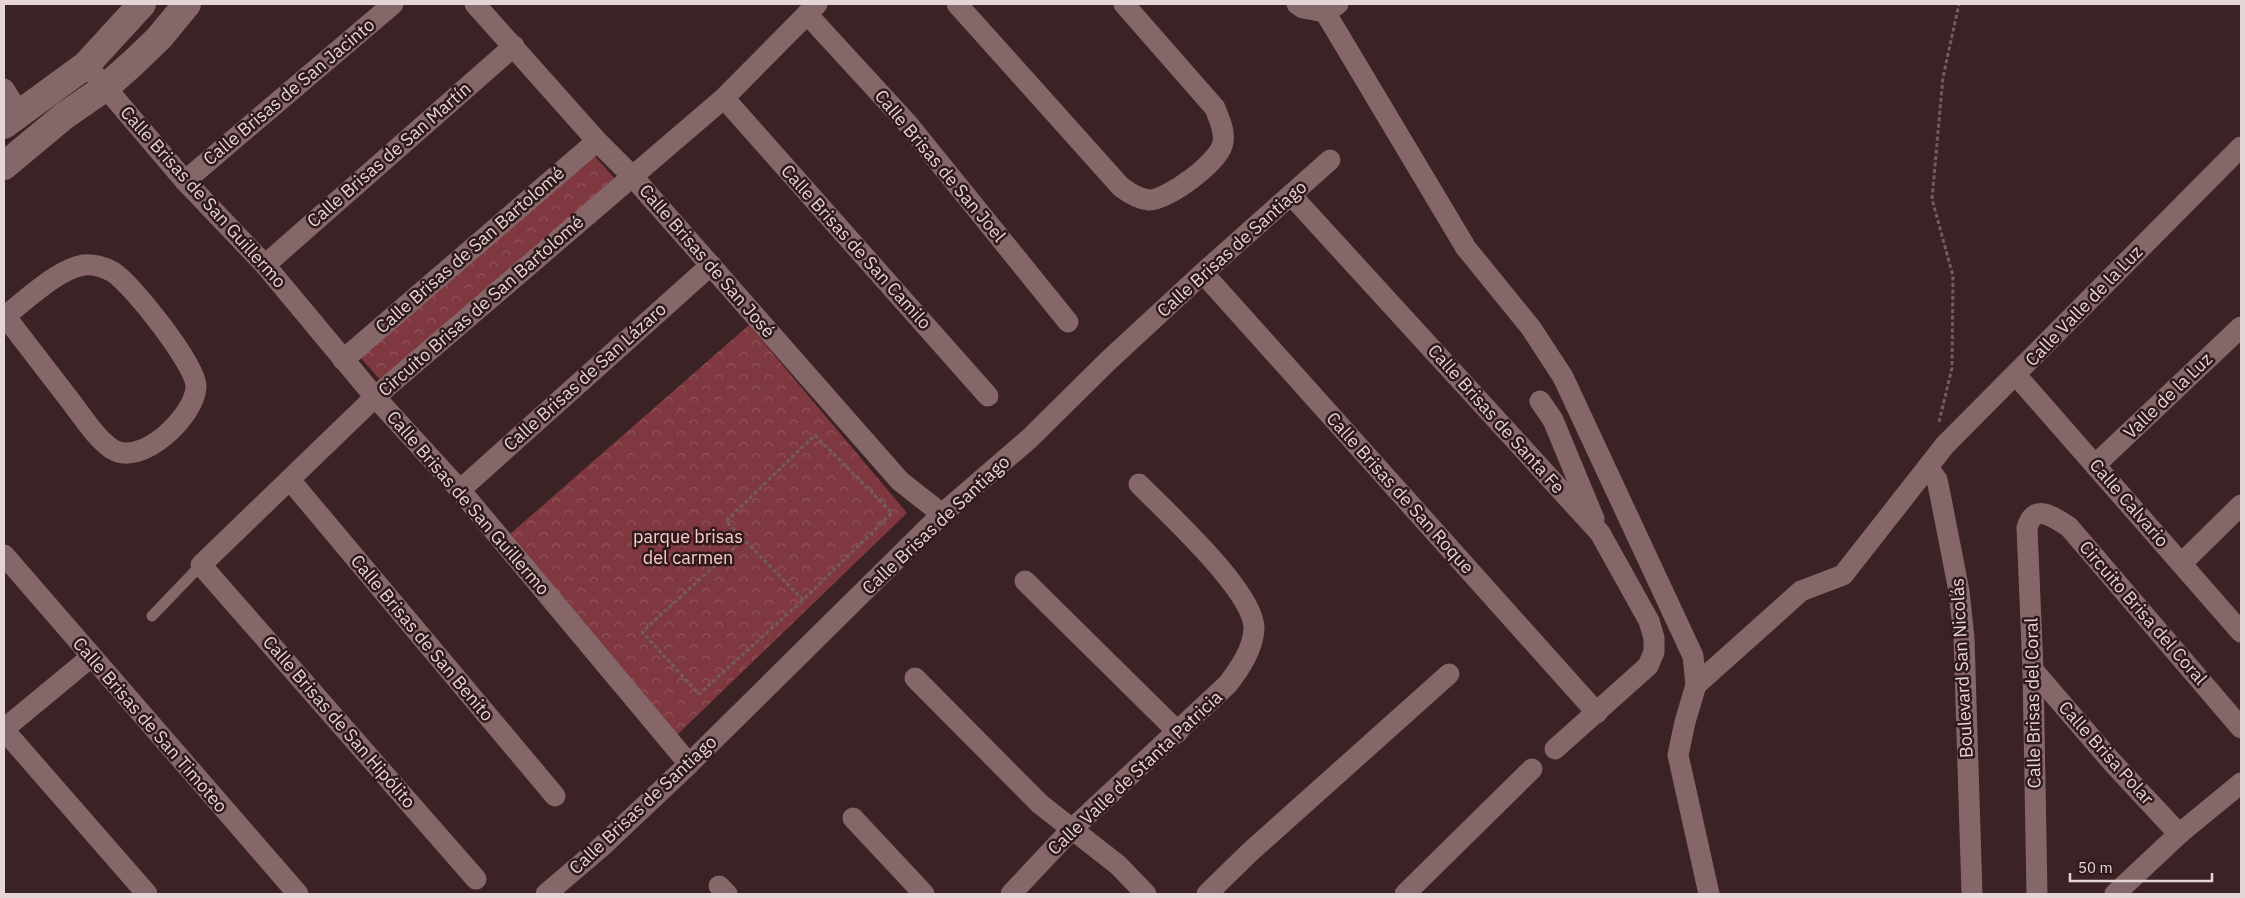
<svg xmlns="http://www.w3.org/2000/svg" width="2245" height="898" viewBox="0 0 2245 898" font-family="'IBM Plex Sans',sans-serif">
  <defs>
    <pattern id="forest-crowns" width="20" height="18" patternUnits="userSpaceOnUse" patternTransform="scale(1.25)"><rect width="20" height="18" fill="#7f3840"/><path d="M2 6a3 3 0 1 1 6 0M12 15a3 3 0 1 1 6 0" fill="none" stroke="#91545b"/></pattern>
  </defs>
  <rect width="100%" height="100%" fill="#3b2224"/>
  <!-- forest -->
  <g fill="url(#forest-crowns)">
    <polygon points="591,152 615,179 383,383 359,356"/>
    <polygon points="749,325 907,513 677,735 510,534"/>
  </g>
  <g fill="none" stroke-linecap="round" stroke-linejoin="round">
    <!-- path -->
    <g stroke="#725c5e" stroke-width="3" stroke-dasharray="4 2.5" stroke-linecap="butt">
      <polyline points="1939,422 1952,368 1953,276 1932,199 1943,77 1959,4"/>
      <polygon points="815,435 892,513 803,600 726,521"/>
      <polyline points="744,539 642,632 699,694 803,600"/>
    </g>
    <!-- lane -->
    <polyline stroke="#856769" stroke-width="11" points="152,616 201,565"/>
    <!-- street -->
    <g stroke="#856769" stroke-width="21">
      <polyline points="475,4 597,141 633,177 900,481 942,514"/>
      <path d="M957,4L1121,187C1129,193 1138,199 1149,200C1168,200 1221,161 1223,142C1225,130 1219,119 1215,108L1124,4"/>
      <polyline points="1297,4 1303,8 1325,12 1338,4"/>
      <polyline points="1325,12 1466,248 1531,328 1563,377 1693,656 1696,685 1685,722 1678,755 1709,894"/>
      <polyline points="807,14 908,124 1068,322"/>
      <polyline points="95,75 185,181 265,265 375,397 460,490 689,764"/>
      <polyline points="4,89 19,113"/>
      <polyline points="724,98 988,396"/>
      <polyline points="185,181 393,4"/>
      <polyline points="1292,196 1600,533 1649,621 1654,638 1654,652 1648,666 1555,749"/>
      <polyline points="265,265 514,46"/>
      <polyline points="1203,273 1597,713"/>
      <path d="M4,315L5,316C27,345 50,374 72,403C84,419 96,438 112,449C141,468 195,416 196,387C197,366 132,284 113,272C105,267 93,264 84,265C59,268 25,301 5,316"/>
      <polyline points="343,360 597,141"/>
      <polyline points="2016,375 2241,632"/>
      <polyline points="1540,401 1553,420 1594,519"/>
      <polyline points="2095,465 2241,327"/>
      <polyline points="1928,467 1937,480 1940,494 1959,591 1964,638 1972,894"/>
      <polyline points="290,480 555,796"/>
      <polyline points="460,490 711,265"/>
      <polyline points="4,555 298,894"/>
      <polyline points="2182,563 2241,505"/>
      <polyline points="1025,581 1178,732"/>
      <polyline points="2033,670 2112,762 2179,834"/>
      <polyline points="915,678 1040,804 1118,865 1146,894"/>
      <polyline points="1696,685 1801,591 1843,575 1945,445 2241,147"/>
      <polyline points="4,729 91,657"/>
      <polyline points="4,730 147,894"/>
      <polyline points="853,818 924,894"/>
      <polyline points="476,879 201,565 375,397 724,98 817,4"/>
      <polyline points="719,886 727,894"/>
      <polyline points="546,894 600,848 689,764 942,514 1029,439 1109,360 1203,273 1330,160"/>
      <path d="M1011,894L1071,830L1228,684C1240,668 1253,649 1254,629C1255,592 1166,512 1139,484"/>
      <polyline points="1207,894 1250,852 1449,674"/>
      <polyline points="1405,894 1532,769"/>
      <path d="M2037,894L2033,670L2027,528C2034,502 2054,517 2069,527L2241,728"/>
      <polyline points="2115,894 2179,834 2241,783"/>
    </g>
    <!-- secondary -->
    <g stroke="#856769" stroke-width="28">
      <polyline points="4,125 86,65 142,4"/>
      <polyline points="4,166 64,116 106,87 133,63 159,38 187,4"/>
    </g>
  </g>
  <g text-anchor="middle" stroke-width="5" stroke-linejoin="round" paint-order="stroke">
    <!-- street labels -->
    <g font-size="18" fill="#e6d5d6" stroke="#30191b">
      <text transform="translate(289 92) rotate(-40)" y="6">Calle Brisas de San Jacinto</text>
      <text transform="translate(389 155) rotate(-41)" y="6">Calle Brisas de San Martín</text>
      <text transform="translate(940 166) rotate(50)" y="6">Calle Brisas de San Joel</text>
      <text transform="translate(203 197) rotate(48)" y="6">Calle Brisas de San Guillermo</text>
      <text transform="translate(856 247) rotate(48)" y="6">Calle Brisas de San Camilo</text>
      <text transform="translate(1232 249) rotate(-42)" y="6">Calle Brisas de Santiago</text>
      <text transform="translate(470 250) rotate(-41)" y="6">Calle Brisas de San Bartolomé</text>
      <text transform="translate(707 261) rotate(49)" y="6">Calle Brisas de San José</text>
      <text transform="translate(481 306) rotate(-41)" y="6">Circuito Brisas de San Bartolomé</text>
      <text transform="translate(2084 306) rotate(-46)" y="6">Calle Valle de la Luz</text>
      <text transform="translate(585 377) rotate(-42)" y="6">Calle Brisas de San Lázaro</text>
      <text transform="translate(2168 396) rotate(-44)" y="6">Valle de la Luz</text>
      <text transform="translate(1496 419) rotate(48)" y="6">Calle Brisas de Santa Fe</text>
      <text transform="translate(1400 493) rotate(48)" y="6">Calle Brisas de San Roque</text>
      <text transform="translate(468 503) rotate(49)" y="6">Calle Brisas de San Guillermo</text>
      <text transform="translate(2129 503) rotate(49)" y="6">Calle Calvario</text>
      <text transform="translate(936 525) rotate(-43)" y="6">Calle Brisas de Santiago</text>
      <text transform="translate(2143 613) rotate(49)" y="6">Circuito Brisa del Coral</text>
      <text transform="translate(422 638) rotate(50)" y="6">Calle Brisas de San Benito</text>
      <text transform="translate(1962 668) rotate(-93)" y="6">Boulevard San Nicolás</text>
      <text transform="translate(2033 703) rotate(-91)" y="6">Calle Brisas del Coral</text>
      <text transform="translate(339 722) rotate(49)" y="6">Calle Brisas de San Hipólito</text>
      <text transform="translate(150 725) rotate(49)" y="6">Calle Brisas de San Timoteo</text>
      <text transform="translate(2106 753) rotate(48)" y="6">Calle Brisa Polar</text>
      <text transform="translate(1135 773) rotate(-43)" y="6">Calle Valle de Stanta Patricia</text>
      <text transform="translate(643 805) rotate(-43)" y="6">Calle Brisas de Santiago</text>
    </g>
    <!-- park labels -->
    <g font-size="18" fill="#f9cbcd" stroke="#30191b">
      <text x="688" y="543">parque brisas<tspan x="688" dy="21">del carmen</tspan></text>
    </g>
  </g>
  <!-- border -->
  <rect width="2245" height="898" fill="none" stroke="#e6d5d6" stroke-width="10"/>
  <!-- scale -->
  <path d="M2070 873v8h142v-8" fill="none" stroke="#e6d5d6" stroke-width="2.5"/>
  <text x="2078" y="873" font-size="15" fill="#e6d5d6" stroke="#30191b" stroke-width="4" paint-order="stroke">50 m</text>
</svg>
